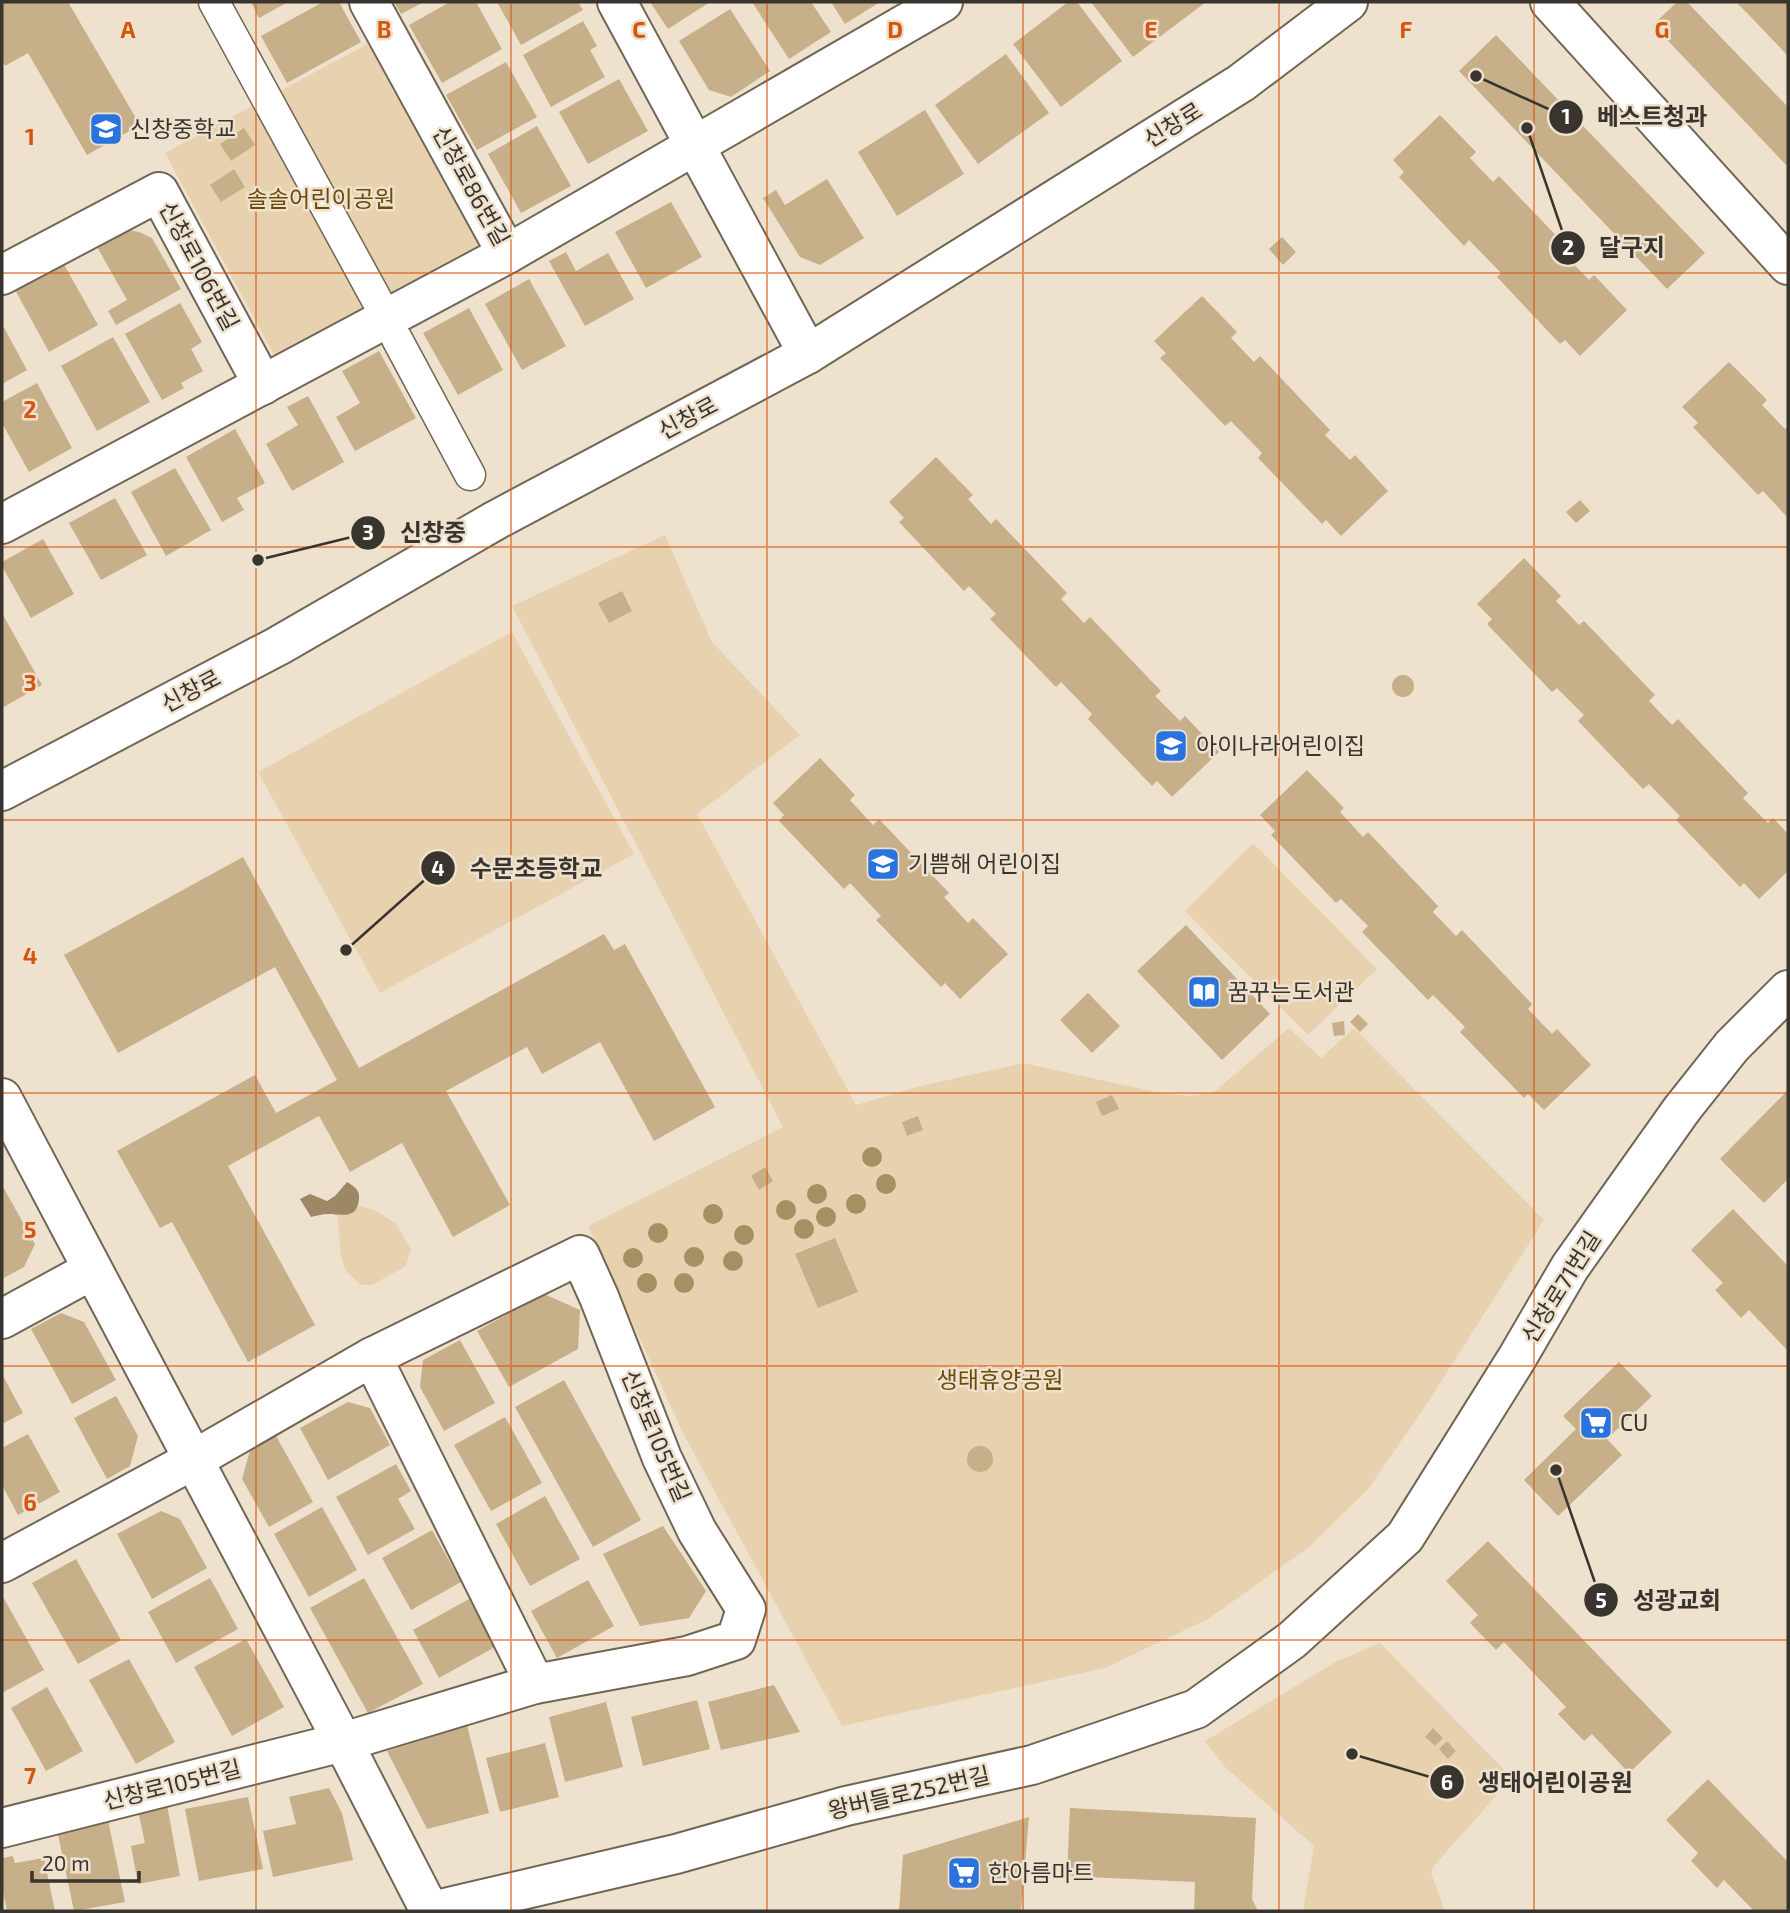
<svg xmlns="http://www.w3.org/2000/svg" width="1790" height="1913" viewBox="0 0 1790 1913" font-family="'Exo 2','Noto Sans KR',sans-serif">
  <rect width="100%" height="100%" fill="#eee2cf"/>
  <!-- green -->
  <g fill="#e8d1af">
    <polygon points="369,43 478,245 274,355 165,153"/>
    <polygon points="665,535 712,642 800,735 697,814 856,1105 921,1086 1023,1063 1160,1093 1190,1096 1214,1092 1289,1028 1321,1058 1354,1028 1544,1220 1428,1402 1369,1488 1309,1547 1208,1619 1105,1668 842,1726 684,1435 588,1226 783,1127 512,606"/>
    <polygon points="512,632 634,854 380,993 258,772"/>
    <polygon points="1253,843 1377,969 1308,1035 1185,911"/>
    <path d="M358,1205L377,1211L396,1224L411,1249L406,1266L372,1285H361C357,1281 352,1277 348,1273C338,1260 340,1231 337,1215C347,1216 352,1213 358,1205Z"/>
    <polygon points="1380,1643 1512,1778 1433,1867 1431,1873 1445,1911 1303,1911 1314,1846 1225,1767 1205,1741 1337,1661"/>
  </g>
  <!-- water -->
  <path fill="#9e8764" d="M347,1182C355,1187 360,1190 359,1199C357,1220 342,1214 328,1214C322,1214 316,1216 311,1217L300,1199L310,1194L327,1201L335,1196Z"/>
  <!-- building -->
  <g fill="#c7af8a">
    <polygon points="2,2 68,2 140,125 87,155 28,53 5,66 2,60"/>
    <polygon points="251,2 288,2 259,18"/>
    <polygon points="323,2 339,2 361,42 287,83 261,36"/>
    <polygon points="394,2 424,2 401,14"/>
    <polygon points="450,2 476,2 502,49 442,83 409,25"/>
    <polygon points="497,2 578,2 583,10 521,45"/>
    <polygon points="650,2 710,2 668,29"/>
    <polygon points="752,2 811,2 831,32 789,59"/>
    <polygon points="831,2 880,2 845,24"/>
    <polygon points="1068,2 1077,2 1122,61 1061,107 1013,44"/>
    <polygon points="1091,2 1206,2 1133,57"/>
    <polygon points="1677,2 1687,2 1788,107 1788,167 1653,25"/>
    <polygon points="1736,2 1788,2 1788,56 1748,14"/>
    <polygon points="730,9 770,71 731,97 709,90 679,41"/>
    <polygon points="583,21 597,46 590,50 605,77 551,107 523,55"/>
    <polygon points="1496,35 1705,253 1667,289 1459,71"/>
    <polygon points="1006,54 1049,113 978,164 935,105"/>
    <polygon points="506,62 537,117 477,150 446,95"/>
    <polygon points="619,79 648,131 588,164 559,112"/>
    <polygon points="925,110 964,174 897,216 858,152"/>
    <polygon points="1440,115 1476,152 1470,158 1493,182 1499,176 1569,249 1564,254 1589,280 1594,275 1627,310 1580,356 1565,340 1560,344 1497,277 1501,273 1469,240 1464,246 1399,177 1404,172 1393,160"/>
    <polygon points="537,126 571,186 521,213 488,154"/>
    <polygon points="244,128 255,145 231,161 220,144"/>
    <polygon points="234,169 245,187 221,202 210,185"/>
    <polygon points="827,179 864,238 820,265 800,257 763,198 776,190 785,205"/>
    <polygon points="671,202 702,257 646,288 615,232"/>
    <polygon points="125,229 139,232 152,238 181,289 116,325 108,311 127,300 96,245"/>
    <polygon points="1282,237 1296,252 1283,265 1269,249"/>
    <polygon points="566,252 576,271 608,253 634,299 585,326 549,261"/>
    <polygon points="62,261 98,325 49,352 14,288"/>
    <polygon points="529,279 566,346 522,370 485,304"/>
    <polygon points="1202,296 1237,332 1231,338 1254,362 1260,356 1330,430 1325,435 1350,460 1355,455 1388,491 1341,536 1326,520 1322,524 1258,458 1262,453 1231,421 1225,426 1160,358 1166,353 1154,341"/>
    <polygon points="180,303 202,342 191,349 203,371 181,383 184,388 162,400 125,334"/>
    <polygon points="469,308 503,370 458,395 423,333"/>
    <polygon points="2,324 27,370 2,384"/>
    <polygon points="113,337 150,402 97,431 61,366"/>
    <polygon points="379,351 416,418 355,451 336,417 360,403 342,371"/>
    <polygon points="1729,362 1767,400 1762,405 1785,429 1788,426 1788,518 1763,491 1758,495 1693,427 1698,423 1682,407"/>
    <polygon points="37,383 72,448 29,472 2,423 2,402"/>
    <polygon points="308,396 344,462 292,491 266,444 298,425 287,407"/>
    <polygon points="235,429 265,483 237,498 244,510 222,522 186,457"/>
    <polygon points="936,457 973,495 968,499 991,524 996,519 1067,593 1061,599 1084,623 1090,617 1161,691 1155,696 1180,721 1185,716 1219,752 1172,797 1157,781 1152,786 1088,719 1092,714 1061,682 1056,687 990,619 996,614 969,586 964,591 899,522 904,518 889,502"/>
    <polygon points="175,468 211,530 166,556 131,492"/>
    <polygon points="115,498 147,555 101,580 69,523"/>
    <polygon points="1580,500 1590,511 1576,523 1566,512"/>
    <polygon points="43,539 74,594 31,618 2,566 2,562"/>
    <polygon points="1524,558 1561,596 1556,601 1579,625 1584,621 1655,695 1649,701 1672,725 1678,719 1748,793 1743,798 1768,823 1773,818 1788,834 1788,871 1759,899 1744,883 1740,887 1676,820 1680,816 1649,784 1643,789 1578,721 1584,715 1557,688 1552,692 1487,624 1492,619 1477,604"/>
    <polygon points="622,591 632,611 609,623 598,603"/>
    <polygon points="2,613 42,685 2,708"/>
    <circle cx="1403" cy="686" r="11"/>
    <polygon points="820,758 855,795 850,800 873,825 879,819 949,893 944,897 968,923 973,918 1008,954 960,999 945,983 941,987 876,920 881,916 850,883 844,889 779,821 784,815 773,803"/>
    <polygon points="1307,770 1344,808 1340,812 1363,837 1368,832 1438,906 1433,912 1456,936 1462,930 1532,1004 1528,1009 1552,1034 1557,1029 1591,1065 1544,1110 1528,1094 1524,1098 1460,1032 1465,1027 1433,995 1428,1000 1362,932 1368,926 1341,899 1336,903 1271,835 1275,831 1260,815"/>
    <polygon points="243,857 359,1068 604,934 614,950 625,944 715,1107 654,1141 600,1042 542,1074 527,1047 446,1091 510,1205 453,1237 402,1143 350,1172 319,1116 228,1166 315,1325 248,1362 172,1222 160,1228 117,1151 255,1075 276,1113 337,1080 275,967 118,1053 64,955"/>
    <polygon points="1186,925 1270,1014 1222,1060 1137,971"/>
    <polygon points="1088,993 1120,1026 1092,1053 1060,1020"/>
    <polygon points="1358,1014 1368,1024 1360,1032 1350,1022"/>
    <polygon points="1344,1021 1345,1035 1334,1036 1332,1023"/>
    <polygon points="1788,1090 1788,1179 1764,1203 1720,1159"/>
    <polygon points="1112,1095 1119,1109 1102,1116 1096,1102"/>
    <polygon points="918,1116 923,1130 907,1136 902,1122"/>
    <polygon points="765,1167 773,1181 759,1190 751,1176"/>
    <polygon points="2,1185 35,1244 24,1267 2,1279"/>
    <polygon points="1733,1209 1788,1266 1788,1351 1749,1310 1741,1318 1715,1290 1723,1283 1691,1250"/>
    <polygon points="835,1238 858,1292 818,1308 795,1254"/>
    <polygon points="544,1294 580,1310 578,1349 509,1387 477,1331"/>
    <polygon points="61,1313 84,1322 116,1380 72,1404 31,1329"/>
    <polygon points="460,1340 495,1403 444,1431 420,1387 423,1360"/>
    <polygon points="1619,1362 1652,1396 1607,1439 1622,1455 1558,1516 1524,1480 1576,1429 1563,1416"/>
    <polygon points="2,1374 23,1413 2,1424"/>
    <polygon points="564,1380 641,1520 593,1547 515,1407"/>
    <polygon points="116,1396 138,1436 130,1466 107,1479 74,1418"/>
    <polygon points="348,1402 370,1408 390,1445 328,1480 300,1428"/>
    <polygon points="505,1417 542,1483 491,1511 454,1445"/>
    <polygon points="28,1434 60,1492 18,1515 2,1485 2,1448"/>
    <polygon points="276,1436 313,1502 269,1527 242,1479 250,1450"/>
    <circle cx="980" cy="1459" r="13"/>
    <polygon points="396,1464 411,1491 398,1499 415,1529 368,1555 336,1497"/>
    <polygon points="545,1496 580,1559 530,1586 496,1524"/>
    <polygon points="322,1507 357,1570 309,1597 274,1534"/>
    <polygon points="161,1511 180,1519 207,1568 152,1599 117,1534"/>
    <polygon points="663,1526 706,1591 689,1618 640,1626 603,1554"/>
    <polygon points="432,1530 461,1582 411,1610 382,1558"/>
    <polygon points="1488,1541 1672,1732 1629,1773 1592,1734 1584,1741 1558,1714 1566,1707 1504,1642 1496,1650 1470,1623 1478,1615 1446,1581"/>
    <polygon points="76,1559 121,1640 78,1664 32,1583"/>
    <polygon points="210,1578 238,1629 176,1663 148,1612"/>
    <polygon points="364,1578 423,1684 368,1713 310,1608"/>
    <polygon points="588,1580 614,1626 557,1658 531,1611"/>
    <polygon points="2,1595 44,1670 2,1693"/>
    <polygon points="469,1599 495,1647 439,1678 413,1630"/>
    <polygon points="246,1639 284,1707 232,1736 194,1667"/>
    <polygon points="129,1659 175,1742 136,1764 89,1680"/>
    <polygon points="774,1685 800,1732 721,1750 708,1702"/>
    <polygon points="47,1687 83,1751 46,1771 11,1708"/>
    <polygon points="697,1700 710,1749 643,1766 631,1717"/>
    <polygon points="606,1702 623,1767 565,1782 549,1717"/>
    <polygon points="467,1725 489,1813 427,1829 387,1751"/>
    <polygon points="1433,1728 1443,1738 1435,1746 1425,1737"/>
    <polygon points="1447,1741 1456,1751 1448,1759 1439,1749"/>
    <polygon points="545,1743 559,1797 500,1812 486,1758"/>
    <polygon points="1708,1779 1788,1862 1788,1911 1754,1911 1724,1880 1717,1888 1691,1861 1698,1853 1666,1820"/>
    <polygon points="329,1788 342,1813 353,1860 273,1877 263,1831 296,1824 289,1797"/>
    <polygon points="248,1797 263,1869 199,1881 185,1809"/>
    <polygon points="167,1805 180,1876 138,1884 131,1846 145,1843 138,1811"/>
    <polygon points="1070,1808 1256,1818 1252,1899 1258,1911 1194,1911 1195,1882 1067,1876"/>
    <polygon points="1029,1817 1021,1911 899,1911 903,1855"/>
    <polygon points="108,1820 125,1902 74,1911 57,1830"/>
    <polygon points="13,1856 15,1863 44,1858 55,1911 7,1911 2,1887 2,1858"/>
  </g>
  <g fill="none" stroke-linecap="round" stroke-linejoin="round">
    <defs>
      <g id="pedestrian">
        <polyline points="214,2 379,304"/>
        <polyline points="397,339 470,475"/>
      </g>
      <g id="minor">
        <polyline points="369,2 507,254"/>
        <polyline points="617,2 808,354"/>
        <polyline points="1550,2 1788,265"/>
        <polyline points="2,275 159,192 263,385"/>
        <polyline points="2,524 507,254 943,2"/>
        <polyline points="2,1098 343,1742 430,1911"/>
        <polyline points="2,1319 92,1270"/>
        <polyline points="372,1357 535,1684"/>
        <polyline points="2,1563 193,1460 372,1357 580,1255 599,1297 662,1458 697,1531 746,1609 736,1640 687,1656 535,1684 343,1742 2,1828"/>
      </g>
      <polyline id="tertiary" points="432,1911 676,1854 846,1806 1032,1765 1196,1709 1292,1640 1405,1537 1517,1358 1570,1267 1682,1109 1732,1046 1788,990"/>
      <polyline id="secondary" points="2,791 278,646 496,520 808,354 1241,83 1348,2"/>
    </defs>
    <!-- pedestrian casing -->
    <use href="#pedestrian" stroke="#716655" stroke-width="33"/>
    <!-- minor casing -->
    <use href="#minor" stroke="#716655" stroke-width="42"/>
    <!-- tertiary casing -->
    <use href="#tertiary" stroke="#716655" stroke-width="42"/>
    <!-- secondary casing -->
    <use href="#secondary" stroke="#716655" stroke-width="42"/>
    <!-- pedestrian -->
    <use href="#pedestrian" stroke="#fff" stroke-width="30"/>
    <!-- minor -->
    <use href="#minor" stroke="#fff" stroke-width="38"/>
    <!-- tertiary -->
    <use href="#tertiary" stroke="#fff" stroke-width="38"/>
    <!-- secondary -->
    <use href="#secondary" stroke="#fff" stroke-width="38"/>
  </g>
  <!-- trees -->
  <g fill="#a68f62">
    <circle cx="872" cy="1157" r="10"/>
    <circle cx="886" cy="1184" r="10"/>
    <circle cx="817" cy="1194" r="10"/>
    <circle cx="856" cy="1204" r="10"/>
    <circle cx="786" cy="1210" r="10"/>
    <circle cx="713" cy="1214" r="10"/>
    <circle cx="826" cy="1217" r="10"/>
    <circle cx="804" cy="1229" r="10"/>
    <circle cx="658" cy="1233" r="10"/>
    <circle cx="744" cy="1235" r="10"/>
    <circle cx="694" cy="1257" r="10"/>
    <circle cx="633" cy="1258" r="10"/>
    <circle cx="733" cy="1261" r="10"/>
    <circle cx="647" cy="1283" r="10"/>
    <circle cx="684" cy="1283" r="10"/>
  </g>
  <!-- grid -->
  <path fill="none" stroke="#d6550f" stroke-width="2" stroke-opacity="0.55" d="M256,2V1911M511,2V1911M767,2V1911M1023,2V1911M1279,2V1911M1534,2V1911M2,273H1788M2,547H1788M2,820H1788M2,1093H1788M2,1366H1788M2,1640H1788"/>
  <!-- icons -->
  <defs>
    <symbol id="school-square" viewBox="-11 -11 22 22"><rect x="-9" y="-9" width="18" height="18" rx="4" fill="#2a73df" stroke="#eee2cf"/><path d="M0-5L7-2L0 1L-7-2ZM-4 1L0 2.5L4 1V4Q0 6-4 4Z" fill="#fff"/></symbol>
    <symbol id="library-square" viewBox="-11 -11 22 22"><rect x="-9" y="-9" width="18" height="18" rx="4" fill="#2a73df" stroke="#eee2cf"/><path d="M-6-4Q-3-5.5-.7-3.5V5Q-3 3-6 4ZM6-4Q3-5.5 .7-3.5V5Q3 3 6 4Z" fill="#fff"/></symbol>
    <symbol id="supermarket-square" viewBox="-11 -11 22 22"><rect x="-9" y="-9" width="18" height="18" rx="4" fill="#2a73df" stroke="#eee2cf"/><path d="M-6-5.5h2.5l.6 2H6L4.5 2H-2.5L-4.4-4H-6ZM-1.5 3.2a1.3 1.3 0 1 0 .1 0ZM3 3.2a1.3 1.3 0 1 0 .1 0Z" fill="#fff"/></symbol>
  </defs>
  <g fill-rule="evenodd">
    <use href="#school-square" x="87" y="110" width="38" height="38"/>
    <use href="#school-square" x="1152" y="727" width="38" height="38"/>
    <use href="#school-square" x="864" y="845" width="38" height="38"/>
    <use href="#library-square" x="1185" y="973" width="38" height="38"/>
    <use href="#supermarket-square" x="1577" y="1404" width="38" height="38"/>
    <use href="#supermarket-square" x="945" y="1854" width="38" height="38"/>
  </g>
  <g text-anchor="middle" stroke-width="5" stroke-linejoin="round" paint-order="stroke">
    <!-- street labels -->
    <g font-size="23" fill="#39342d" stroke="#eee2cf">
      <text transform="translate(1173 125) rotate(-32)" y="8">신창로</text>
      <text transform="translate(471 186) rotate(61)" y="8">신창로86번길</text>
      <text transform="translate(199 266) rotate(62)" y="8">신창로106번길</text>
      <text transform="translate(688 418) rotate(-28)" y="8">신창로</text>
      <text transform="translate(191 691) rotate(-28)" y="8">신창로</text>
      <text transform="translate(1561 1287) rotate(-58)" y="8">신창로71번길</text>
      <text transform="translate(656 1436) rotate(67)" y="8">신창로105번길</text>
      <text transform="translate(172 1785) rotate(-14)" y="8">신창로105번길</text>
      <text transform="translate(909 1793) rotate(-13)" y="8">왕버들로252번길</text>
    </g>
    <!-- poi labels -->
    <g font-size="23" fill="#39342d" stroke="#eee2cf" text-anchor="start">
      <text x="130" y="137">신창중학교</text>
      <text x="1196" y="754">아이나라어린이집</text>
      <text x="908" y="872">기쁨해 어린이집</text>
      <text x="1228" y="1000">꿈꾸는도서관</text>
      <text x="1620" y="1431">CU</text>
      <text x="988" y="1881">한아름마트</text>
    </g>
    <!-- park labels -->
    <g font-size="23" fill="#6b4b08" stroke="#eee2cf">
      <text x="321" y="207">솔솔어린이공원</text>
      <text x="1000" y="1388">생태휴양공원</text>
    </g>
  </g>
  <g font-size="23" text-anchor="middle" font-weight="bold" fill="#d6550f" stroke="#eee2cf" stroke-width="5" stroke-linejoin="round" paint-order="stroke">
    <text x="128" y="38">A</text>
    <text x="384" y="38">B</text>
    <text x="639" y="38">C</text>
    <text x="895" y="38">D</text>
    <text x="1151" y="38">E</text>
    <text x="1406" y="38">F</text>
    <text x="1662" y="38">G</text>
    <text x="30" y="145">1</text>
    <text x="30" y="418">2</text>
    <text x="30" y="691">3</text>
    <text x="30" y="964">4</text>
    <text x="30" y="1238">5</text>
    <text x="30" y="1511">6</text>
    <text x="30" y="1784">7</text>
  </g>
  <!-- callouts -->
  <path fill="none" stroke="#39342d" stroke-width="2.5" d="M1476 76L1566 117M1527 128L1568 248M258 560L368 533M346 950L438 868M1556 1470L1601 1600M1352 1754L1447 1782"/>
  <g fill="#39342d" stroke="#eee2cf" stroke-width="2.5">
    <circle cx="1476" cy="76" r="7"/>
    <circle cx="1527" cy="128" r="7"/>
    <circle cx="258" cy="560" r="7"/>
    <circle cx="346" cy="950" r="7"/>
    <circle cx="1556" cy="1470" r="7"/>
    <circle cx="1352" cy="1754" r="7"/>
    <circle cx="1566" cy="117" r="18"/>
    <circle cx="1568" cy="248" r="18"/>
    <circle cx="368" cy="533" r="18"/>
    <circle cx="438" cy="868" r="18"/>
    <circle cx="1601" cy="1600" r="18"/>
    <circle cx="1447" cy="1782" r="18"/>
  </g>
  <g font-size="21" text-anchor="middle" font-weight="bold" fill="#fff">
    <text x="1566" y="124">1</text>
    <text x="1568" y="255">2</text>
    <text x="368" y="540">3</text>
    <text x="438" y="876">4</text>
    <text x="1601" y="1608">5</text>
    <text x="1447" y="1790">6</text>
  </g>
  <g font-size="24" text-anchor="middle" font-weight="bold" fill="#39342d" stroke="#eee2cf" stroke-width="5" stroke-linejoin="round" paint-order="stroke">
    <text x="1652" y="125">베스트청과</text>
    <text x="1632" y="256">달구지</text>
    <text x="433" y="541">신창중</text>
    <text x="536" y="877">수문초등학교</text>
    <text x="1677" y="1609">성광교회</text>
    <text x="1555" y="1791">생태어린이공원</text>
  </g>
  <!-- border -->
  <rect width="1790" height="1913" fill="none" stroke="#39342d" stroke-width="7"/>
  <!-- scale -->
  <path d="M32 1871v10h107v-10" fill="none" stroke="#39342d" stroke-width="3.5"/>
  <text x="42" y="1871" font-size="21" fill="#39342d" stroke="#eee2cf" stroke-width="5" paint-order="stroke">20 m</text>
</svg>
